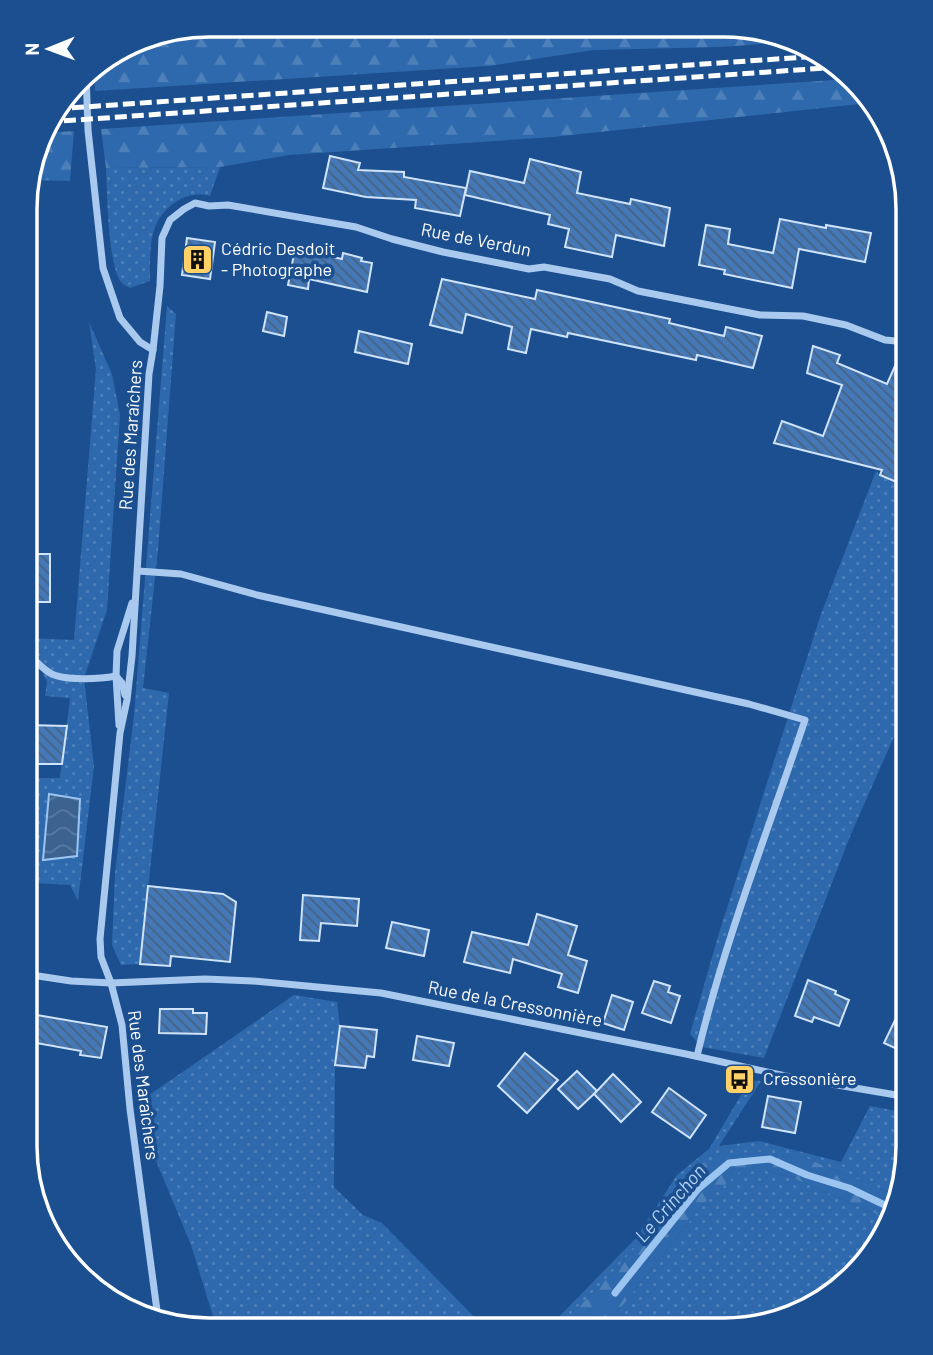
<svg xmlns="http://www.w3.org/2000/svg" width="933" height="1355" viewBox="0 0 933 1355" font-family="Barlow,sans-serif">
  <defs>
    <pattern id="grass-dots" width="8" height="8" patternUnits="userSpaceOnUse" patternTransform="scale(1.75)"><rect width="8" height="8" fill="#2e69ad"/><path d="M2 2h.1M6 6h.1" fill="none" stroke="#4d80b9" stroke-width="1.8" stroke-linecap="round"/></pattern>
    <pattern id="forest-firs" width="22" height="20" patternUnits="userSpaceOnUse" patternTransform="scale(1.75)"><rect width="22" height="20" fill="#2e69ad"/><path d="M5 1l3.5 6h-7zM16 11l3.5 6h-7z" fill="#4d80b9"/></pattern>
    <pattern id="water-waves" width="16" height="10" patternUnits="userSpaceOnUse" patternTransform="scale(1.75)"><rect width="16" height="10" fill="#3c6290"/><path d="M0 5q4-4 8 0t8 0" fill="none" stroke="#597aa1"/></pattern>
    <pattern id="building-back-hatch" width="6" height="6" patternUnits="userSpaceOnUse" patternTransform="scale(1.75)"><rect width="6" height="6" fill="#4478b7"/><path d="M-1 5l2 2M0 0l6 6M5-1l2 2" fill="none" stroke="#486282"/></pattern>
  </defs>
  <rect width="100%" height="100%" fill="#1b4f8f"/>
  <!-- grass -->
  <g fill="url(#grass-dots)">
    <path d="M220,167L210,196C188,190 166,204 156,225C149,240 150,265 150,281L130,288C127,286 124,285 121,282C108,266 107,191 106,168Z"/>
    <polygon points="167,306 176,314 158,550 143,688 169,693 140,964 121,965 112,945 115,873 134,715"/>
    <polygon points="89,322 112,374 120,415 107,610 84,678 94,766 78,901 70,885 34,883 25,873 25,778 60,778 70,698 45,696 47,682 27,638 74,640 96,369"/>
    <polygon points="876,471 880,475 908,487 908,705 851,834 764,1058 702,1047 690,1034 719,933 821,614"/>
    <polygon points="294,995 337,1002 340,1026 335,1065 334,1187 363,1215 382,1223 487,1330 217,1329 191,1245 154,1156 142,1100"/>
    <polygon points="746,1080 761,1081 719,1146 759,1141 841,1162 870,1106 908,1113 908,1159 897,1185 899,1186 896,1195 803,1157 693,1167 639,1244 596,1290 554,1330 546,1330 636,1238 677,1175 709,1149 741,1095"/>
    <polygon points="740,1171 767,1171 786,1175 888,1219 877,1249 805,1312 725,1330 597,1330 623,1305 705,1202"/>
  </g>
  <!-- forest -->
  <g fill="url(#forest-firs)">
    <polygon points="209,25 294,35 392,25 749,26 787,42 722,47 594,50 489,66 95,91 94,66 149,34"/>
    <polygon points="850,79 869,103 553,137 289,155 220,167 106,168 101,129"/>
    <polygon points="74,131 70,181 28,180 44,133"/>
    <polygon points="754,1151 803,1157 896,1195 888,1219 786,1175 767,1171 740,1172 705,1202 623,1305 597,1330 554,1330 596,1290 639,1244 693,1167 724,1156"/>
  </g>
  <!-- water -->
  <polygon fill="url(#water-waves)" stroke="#9cc4f0" stroke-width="2" points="49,794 80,799 77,856 43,860"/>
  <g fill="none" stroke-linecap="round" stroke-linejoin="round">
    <!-- stream -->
    <polyline stroke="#9cc4f0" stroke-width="7" points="615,1293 698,1189 729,1163 770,1159 807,1175 849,1188 891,1208"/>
  </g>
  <!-- building -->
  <g fill="url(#building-back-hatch)" stroke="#cfe3fa" stroke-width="2">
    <polygon points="330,156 360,163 358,170 404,172 404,177 466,188 460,216 415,208 416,200 366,197 323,188"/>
    <polygon points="530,159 581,172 577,193 630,204 631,199 670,208 664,246 616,235 612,257 565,247 569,229 548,224 550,215 465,195 470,171 524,183"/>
    <polygon points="780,219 826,228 826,225 871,233 865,262 799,249 792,288 724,274 725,270 699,265 706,225 730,229 728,244 773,253"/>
    <polygon points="187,238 215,242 210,279 182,275"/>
    <polygon points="295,249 342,259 343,253 362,258 361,261 372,263 367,292 309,279 308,289 288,285"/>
    <polygon points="442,279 535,299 537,290 670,319 669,323 724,336 726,327 762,336 753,368 697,355 696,360 568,333 567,337 531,329 526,353 508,349 512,327 466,314 462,333 430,325"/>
    <polygon points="267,312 287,317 284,336 263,331"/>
    <polygon points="359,331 412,344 408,364 355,352"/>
    <polygon points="813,346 840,355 837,363 887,384 903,348 908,348 908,487 880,475 882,470 774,443 782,421 823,436 842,385 807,373"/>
    <polygon points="26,554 50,554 50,602 25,602"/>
    <polygon points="25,725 67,726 62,764 25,764"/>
    <polygon points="148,886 223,894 236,902 230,962 171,956 170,966 140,964"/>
    <polygon points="303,895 359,899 357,926 321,923 319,941 300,940"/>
    <polygon points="537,914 577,926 568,955 587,961 578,993 558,987 562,974 513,959 510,973 464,962 472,932 528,945"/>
    <polygon points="392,922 429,930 424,956 386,948"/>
    <polygon points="808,980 836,991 835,994 849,1000 839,1026 814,1017 812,1022 795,1016"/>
    <polygon points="654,981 670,986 668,992 680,996 671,1023 642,1013"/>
    <polygon points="612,995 633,1002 624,1030 603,1023"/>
    <polygon points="160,1009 193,1009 193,1013 207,1013 206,1034 159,1033"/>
    <polygon points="25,1013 107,1027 101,1058 80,1055 81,1051 25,1041"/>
    <polygon points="896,1018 908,1024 908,1054 884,1043"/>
    <polygon points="340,1026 377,1030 374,1057 367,1056 365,1068 335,1065"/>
    <polygon points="417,1036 454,1043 449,1066 413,1060"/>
    <polygon points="525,1053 558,1080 527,1113 498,1086"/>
    <polygon points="577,1071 597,1091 578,1109 558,1089"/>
    <polygon points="613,1074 641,1102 621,1122 594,1094"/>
    <polygon points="669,1088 706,1115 690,1138 652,1112"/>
    <polygon points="768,1096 801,1102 795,1133 762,1127"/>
  </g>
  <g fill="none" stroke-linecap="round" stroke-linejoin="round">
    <!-- minor -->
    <g stroke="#a9c9ee" stroke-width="7">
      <polyline points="86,72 88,130 103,268 120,318 140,342 153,350 149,374 132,656 127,700 120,733 100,939 101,957 111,983 122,1025 130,1109 158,1318"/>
      <polyline points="153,350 160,286 162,238 170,220 184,209 195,203 209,206 228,205 356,227 392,239 443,252 529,269 544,267 610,279 638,291 760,315 803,316 846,325 885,340 908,342"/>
      <path d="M138,571L181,574L257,595L749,704L805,720C768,831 724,942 697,1056"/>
      <path d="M25,650C33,658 40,667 50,673C63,681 100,679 116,676L122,683L125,695"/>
      <polyline points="119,725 116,676 117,651 132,603"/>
      <polyline points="25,974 71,981 111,983 205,979 253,981 381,993 686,1054 790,1077 908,1097"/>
    </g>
    <!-- rail -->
    <g stroke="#fff" stroke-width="5" stroke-dasharray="12 5" stroke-linecap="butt">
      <polyline points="55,109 820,56"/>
      <polyline points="47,122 840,67"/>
    </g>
  </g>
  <!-- icons -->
  <defs>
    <symbol id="building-square" viewBox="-11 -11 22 22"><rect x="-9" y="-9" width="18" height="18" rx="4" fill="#ffd166" stroke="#1b4f8f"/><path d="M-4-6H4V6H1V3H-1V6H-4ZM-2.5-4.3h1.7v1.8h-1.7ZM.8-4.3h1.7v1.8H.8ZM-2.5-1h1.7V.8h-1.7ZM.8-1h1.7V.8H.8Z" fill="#111"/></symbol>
    <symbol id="bus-square" viewBox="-11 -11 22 22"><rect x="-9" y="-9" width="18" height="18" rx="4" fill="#ffd166" stroke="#1b4f8f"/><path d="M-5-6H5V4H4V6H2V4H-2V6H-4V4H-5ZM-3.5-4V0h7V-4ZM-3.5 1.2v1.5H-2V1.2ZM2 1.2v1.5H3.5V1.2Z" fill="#111"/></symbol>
  </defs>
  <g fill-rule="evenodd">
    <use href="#building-square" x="180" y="242" width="35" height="35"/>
    <use href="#bus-square" x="722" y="1062" width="35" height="35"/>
  </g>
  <g text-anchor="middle" stroke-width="7" stroke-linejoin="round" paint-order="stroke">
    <!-- street labels -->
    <g font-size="18" fill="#fff" stroke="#1b4f8f">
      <text transform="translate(476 240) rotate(11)" y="6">Rue de Verdun</text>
      <text transform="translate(131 435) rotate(-86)" y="6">Rue des Maraîchers</text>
      <text transform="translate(515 1004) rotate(11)" y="6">Rue de la Cressonnière</text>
      <text transform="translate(143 1085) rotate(83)" y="6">Rue des Maraîchers</text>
    </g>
    <!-- poi labels -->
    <g font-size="18" fill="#fff" stroke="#1b4f8f" text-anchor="start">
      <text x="221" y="255">Cédric Desdoit<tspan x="221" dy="21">- Photographe</tspan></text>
      <text x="763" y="1085">Cressonière</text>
    </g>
    <!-- water labels -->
    <g font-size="19" font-style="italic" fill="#b5d3f5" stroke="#1b4f8f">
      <text transform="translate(670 1203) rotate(-49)" y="7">Le Crinchon</text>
    </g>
  </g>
  <!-- crop -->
  <path d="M0 0H933V1355H0ZM209 37H724A172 172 0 0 1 896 209V1146A172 172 0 0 1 724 1318H209A172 172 0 0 1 37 1146V209A172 172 0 0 1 209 37Z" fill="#1b4f8f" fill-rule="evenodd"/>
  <path fill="none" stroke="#fff" stroke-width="3.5" d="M209 37H724A172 172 0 0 1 896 209V1146A172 172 0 0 1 724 1318H209A172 172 0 0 1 37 1146V209A172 172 0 0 1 209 37Z"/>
  <!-- north arrow -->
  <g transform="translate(49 49) rotate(269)" stroke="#1b4f8f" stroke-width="5" paint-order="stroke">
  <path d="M0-5L12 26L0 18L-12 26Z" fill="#ffffff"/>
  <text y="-10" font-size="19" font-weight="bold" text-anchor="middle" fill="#ffffff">N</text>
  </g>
</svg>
